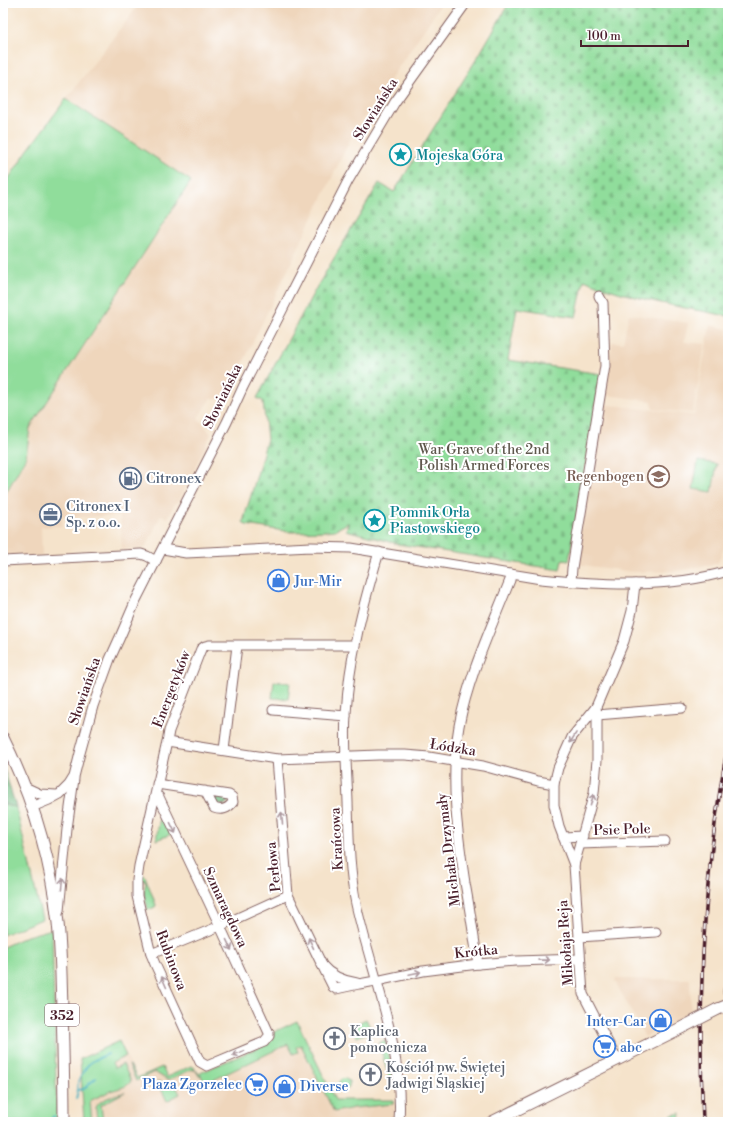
<svg xmlns="http://www.w3.org/2000/svg" width="731" height="1125" viewBox="0 0 731 1125" font-family="'Libre Bodoni',serif">
  <defs>
    <pattern id="forest-firs" width="22" height="20" patternUnits="userSpaceOnUse"><rect width="22" height="20" fill="#74bc83"/><path d="M5 1l3.5 6h-7zM16 11l3.5 6h-7z" fill="#61986b"/></pattern>
    <pattern id="cemetery-stones" width="16" height="16" patternUnits="userSpaceOnUse"><rect width="16" height="16" fill="#90dd9b"/><path d="M2 7V4a2 2 0 0 1 4 0v3zM10 15v-3a2 2 0 0 1 4 0v3z" fill="#7ebd86"/></pattern>
  </defs>
  <rect width="100%" height="100%" fill="#fff"/>
  <filter id="ink" filterUnits="userSpaceOnUse"><feTurbulence type="fractalNoise" baseFrequency=".025" numOctaves="2"/><feDisplacementMap in="SourceGraphic" scale="8" xChannelSelector="R" yChannelSelector="G"/><feConvolveMatrix kernelMatrix="1 2 1 2 8 2 1 2 1" color-interpolation-filters="sRGB"/></filter>
  <filter id="wash" filterUnits="userSpaceOnUse"><feTurbulence type="fractalNoise" baseFrequency=".012" numOctaves="4" result="noise"/><feDisplacementMap in="SourceGraphic" scale="16" xChannelSelector="R" yChannelSelector="G"/><feGaussianBlur stdDeviation="0.9" result="paint"/><feColorMatrix in="noise" values="0 0 0 0 0 0 0 0 0 0 0 0 0 0 0 0 0 1.4 0 .05"/><feComposite in="paint" operator="in"/></filter>
  <g filter="url(#wash)">
    <rect width="100%" height="100%" fill="#f5e3cb"/>
    <!-- built -->
    <g fill="#efd6bc">
      <polygon points="140,3 442,3 352,136 226,398 210,399 198,418 211,434 179,501 174,505 168,518 161,515 145,549 122,550 120,516 62,517 62,526 41,527 42,556 3,556 3,498 26,457 30,428 191,181 66,99"/>
      <polygon points="629,314 688,323 684,342 705,344 693,413 653,409 652,401 606,395 612,342 623,343"/>
      <polygon points="710,325 728,329 728,538 718,563 677,571 634,572 575,564 603,404 694,415"/>
      <polygon points="615,979 690,979 691,1013 645,1037 616,983"/>
      <polygon points="297,1021 335,1100 395,1100 394,1122 84,1122 80,1059 119,1041 137,1078 162,1067 167,1077 191,1066 196,1069 199,1074 206,1070 268,1044 272,1040 274,1032"/>
    </g>
    <!-- green -->
    <g fill="#90dd9b" stroke="#6d7e63">
      <polygon points="66,99 191,181 30,428 26,457 3,498 3,187 27,151"/>
      <polygon points="698,461 717,464 712,492 693,489"/>
      <polygon points="274,681 290,683 288,699 272,698"/>
      <polygon points="3,805 16,807 42,919 3,935"/>
      <polygon points="163,815 172,834 156,840 160,817"/>
      <polygon points="143,875 145,876 156,905 155,907 148,910 144,892 146,881 140,879 141,877"/>
      <polygon points="52,929 57,1122 3,1122 3,947 27,936"/>
      <polygon points="366,1019 372,1031 357,1037 352,1026"/>
      <polygon points="297,1021 335,1100 394,1100 393,1104 354,1108 334,1112 301,1045 296,1047 298,1052 293,1054 288,1044 205,1084 201,1075 199,1076 196,1071 196,1070 199,1074 206,1070 268,1044 272,1040 274,1032"/>
      <polygon points="385,1040 390,1059 393,1086 391,1085 379,1043"/>
      <path d="M119,1041L126,1056L112,1063L115,1068L123,1064L131,1081C127,1088 118,1088 111,1091C104,1094 97,1097 90,1101L92,1122H84L80,1059Z"/>
      <polygon points="129,1065 130,1065 137,1078 162,1067 167,1077 191,1066 195,1068 194,1071 193,1069 168,1080 154,1072 136,1081"/>
      <circle cx="344" cy="1084" r="5.5"/>
      <polygon points="157,1081 177,1088 180,1094 167,1101"/>
      <path d="M125,1092L101,1105L103,1122H98C97,1118 96,1113 96,1109C97,1099 117,1095 125,1092Z"/>
      <polygon points="681,1113 680,1122 661,1122 671,1117 672,1115"/>
    </g>
    <!-- forest -->
    <g fill="url(#forest-firs)" stroke="#5f6e57">
      <polygon points="3,765 16,807 3,805"/>
      <path d="M214,797L227,798L229,801L225,805C219,805 216,805 214,799Z"/>
    </g>
    <!-- cemetery -->
    <path fill="url(#cemetery-stones)" stroke="#6d7e63" d="M509,3H728V316C680,307 630,299 584,280L576,317L517,308L508,360L601,374L569,561L562,560L560,570L398,544L346,530L348,523L335,530L326,531L291,532L246,525L243,522L257,475L267,439L263,401L257,398L315,290L379,183L394,192L479,55Z"/>
    <g fill="none" stroke-linecap="round" stroke-linejoin="round">
      <!-- stream -->
      <g stroke="#42b0bf" stroke-width="2">
        <polyline points="78,1090 84,1089 89,1084 96,1078"/>
        <path d="M76,1099L78,1090L77,1089C77,1082 85,1067 90,1063C95,1059 102,1057 108,1054"/>
        <polyline points="49,1122 54,1116"/>
      </g>
    </g>
  </g>
  <g filter="url(#ink)">
    <g fill="none" stroke-linecap="round" stroke-linejoin="round">
      <defs>
        <g id="minor">
          <path d="M163,549L186,553L311,547L351,548L541,579C602,585 668,589 728,571"/>
          <path d="M379,552C363,605 349,659 346,714C344,743 347,773 348,802C349,836 349,870 356,904C372,976 404,1048 399,1122"/>
          <polyline points="3,561 141,554 147,556 156,561"/>
          <polyline points="571,582 572,568 605,366 603,303 599,296"/>
          <polyline points="354,645 209,645 205,646 201,649 169,731 167,742 277,759 378,755 405,755 429,757 483,766 538,781 554,784"/>
          <polyline points="273,710 346,716"/>
          <polyline points="597,715 682,708"/>
          <polyline points="224,750 237,646"/>
          <path d="M277,759L288,895L322,965C331,976 344,981 357,983"/>
          <path d="M157,784L229,795L232,797L233,802C228,809 221,811 214,808L205,791"/>
          <polyline points="25,787 40,794 56,795"/>
          <polyline points="155,795 159,797 220,926 269,1033 269,1036 264,1042 207,1066 200,1062 155,964 151,954 137,896 137,880 139,866 167,742"/>
          <polyline points="32,807 49,800 60,794 69,785 74,777 80,753 93,706 110,659 120,637 136,600 227,422 243,387 348,181 395,102 466,3"/>
          <polyline points="563,837 583,836"/>
          <polyline points="580,844 665,841"/>
          <polyline points="574,865 580,844 594,793 597,760 597,715 596,707"/>
          <polyline points="59,911 67,829 74,779"/>
          <polyline points="579,937 656,932"/>
          <polyline points="151,954 220,926 288,895"/>
          <path d="M478,964C474,937 470,910 465,883C457,830 450,779 459,726C468,677 492,626 510,580L511,574"/>
          <polyline points="322,965 333,987 336,989 359,984 381,980 423,971 478,964 516,961 580,959"/>
          <polyline points="728,990 728,993"/>
          <polyline points="617,1060 583,994 574,865 559,826 554,805 554,784 558,768 572,737 596,707 624,641 632,611 635,584"/>
        </g>
        <g id="major">
          <path d="M3,738C32,796 51,858 58,923C61,951 61,979 62,1007C63,1045 64,1084 64,1122"/>
          <polyline points="718,1009 728,1005"/>
          <polyline points="492,1122 685,1026"/>
        </g>
      </defs>
      <!-- minor casing -->
      <use href="#minor" stroke="#866463" stroke-width="11"/>
      <!-- major casing -->
      <use href="#major" stroke="#866463" stroke-width="13"/>
      <!-- minor -->
      <use href="#minor" stroke="#fff" stroke-width="9"/>
      <!-- major -->
      <use href="#major" stroke="#fff" stroke-width="11"/>
      <defs>
        <path id="rail" d="M703,1122C697,996 704,869 728,745"/>
      </defs>
      <!-- rail casing -->
      <use href="#rail" stroke="#4a1f2b" stroke-width="3.5"/>
      <!-- rail -->
      <use href="#rail" stroke="#fff" stroke-width="2" stroke-dasharray="6" stroke-linecap="butt"/>
      <defs>
        <polyline id="major-bridge" points="685,1026 718,1009"/>
      </defs>
      <!-- major-bridge casing -->
      <use href="#major-bridge" stroke="#866463" stroke-width="13" stroke-linecap="butt"/>
      <!-- major-bridge -->
      <use href="#major-bridge" stroke="#fff" stroke-width="11"/>
    </g>
    <!-- one-way arrows -->
    <defs><path id="oneway-shaft" d="M-6 0H5M1.5-3L5.5 0L1.5 3" fill="none" stroke-width="1.6" stroke-linecap="round" stroke-linejoin="round"/></defs>
    <g stroke="#ae9aa0">
      <use href="#oneway-shaft" transform="translate(573 738) rotate(121)"/>
      <use href="#oneway-shaft" transform="translate(592 800) rotate(-75)"/>
      <use href="#oneway-shaft" transform="translate(282 818) rotate(-95)"/>
      <use href="#oneway-shaft" transform="translate(173 828) rotate(64)"/>
      <use href="#oneway-shaft" transform="translate(62 884) rotate(-84)"/>
      <use href="#oneway-shaft" transform="translate(311 943) rotate(-115)"/>
      <use href="#oneway-shaft" transform="translate(229 945) rotate(65)"/>
      <use href="#oneway-shaft" transform="translate(544 960) rotate(-1)"/>
      <use href="#oneway-shaft" transform="translate(415 973) rotate(-12)"/>
      <use href="#oneway-shaft" transform="translate(164 982) rotate(-114)"/>
      <use href="#oneway-shaft" transform="translate(238 1053) rotate(157)"/>
    </g>
  </g>
  <!-- icons -->
  <defs>
    <symbol id="sight-ring" viewBox="-11 -11 22 22"><circle r="9.5" fill="#fff" stroke="#0f9aa8" stroke-width="1.5"/><path d="M0-6L1.8-2.2L6-1.7L2.9 1.2L3.7 5.4L0 3.3L-3.7 5.4L-2.9 1.2L-6-1.7L-1.8-2.2Z" fill="#0f9aa8"/></symbol>
    <symbol id="school-ring" viewBox="-11 -11 22 22"><circle r="9.5" fill="#fff" stroke="#8d6e63" stroke-width="1.5"/><path d="M0-5L7-2L0 1L-7-2ZM-4 1L0 2.5L4 1V4Q0 6-4 4Z" fill="#8d6e63"/></symbol>
    <symbol id="fuel-ring" viewBox="-11 -11 22 22"><circle r="9.5" fill="#fff" stroke="#5c6f8a" stroke-width="1.5"/><path d="M-5.5-6h7V0h2V4h1.3V-2.5L3-4.5l.8-.8L6-3V5H2.5V1h-1V6h-7ZM-4.2-4.7v3.2H.2V-4.7Z" fill="#5c6f8a"/></symbol>
    <symbol id="office-ring" viewBox="-11 -11 22 22"><circle r="9.5" fill="#fff" stroke="#5c6f8a" stroke-width="1.5"/><path d="M-6-3h4V-5.5h4V-3h4V5H-6ZM-1-4.5V-3h2v-1.5ZM-6 0V1H6V0Z" fill="#5c6f8a"/></symbol>
    <symbol id="shop-ring" viewBox="-11 -11 22 22"><circle r="9.5" fill="#fff" stroke="#3f7fe0" stroke-width="1.5"/><path d="M-5-2.5h2.3a2.7 3.5 0 0 1 5.4 0H5L5.5 6h-11ZM-1.5-2.5h3a1.5 2.3 0 0 0-3 0Z" fill="#3f7fe0"/></symbol>
    <symbol id="church-ring" viewBox="-11 -11 22 22"><circle r="9.5" fill="#fff" stroke="#6b7280" stroke-width="1.5"/><path d="M-1.2-6h2.4v3.5h3.3v2.4h-3.3V6h-2.4V-.1h-3.3v-2.4h3.3Z" fill="#6b7280"/></symbol>
    <symbol id="supermarket-ring" viewBox="-11 -11 22 22"><circle r="9.5" fill="#fff" stroke="#3f7fe0" stroke-width="1.5"/><path d="M-6-5.5h2.5l.6 2H6L4.5 2H-2.5L-4.4-4H-6ZM-1.5 3.2a1.3 1.3 0 1 0 .1 0ZM3 3.2a1.3 1.3 0 1 0 .1 0Z" fill="#3f7fe0"/></symbol>
  </defs>
  <g fill-rule="evenodd">
    <use href="#sight-ring" x="388" y="142" width="25" height="25"/>
    <use href="#school-ring" x="646" y="464" width="25" height="25"/>
    <use href="#fuel-ring" x="118" y="466" width="25" height="25"/>
    <use href="#office-ring" x="38" y="502" width="25" height="25"/>
    <use href="#sight-ring" x="362" y="508" width="25" height="25"/>
    <use href="#shop-ring" x="266" y="568" width="25" height="25"/>
    <use href="#shop-ring" x="648" y="1008" width="25" height="25"/>
    <use href="#church-ring" x="322" y="1026" width="25" height="25"/>
    <use href="#supermarket-ring" x="592" y="1034" width="25" height="25"/>
    <use href="#church-ring" x="358" y="1062" width="25" height="25"/>
    <use href="#supermarket-ring" x="244" y="1072" width="25" height="25"/>
    <use href="#shop-ring" x="272" y="1074" width="25" height="25"/>
  </g>
  <g text-anchor="middle" stroke-width="4" stroke-linejoin="round" paint-order="stroke">
    <!-- shield labels -->
    <rect fill="#fff" stroke="#80626b" stroke-width="1" x="45" y="1004" width="34" height="22" rx="3"/>
    <g font-size="13" font-weight="bold" fill="#4a1f2b">
      <text x="62" y="1020">352</text>
    </g>
    <!-- street labels -->
    <g font-size="14" fill="#4a1f2b" stroke="#fff">
      <text transform="translate(375 109) rotate(-58)" y="5">Słowiańska</text>
      <text transform="translate(222 396) rotate(-64)" y="5">Słowiańska</text>
      <text transform="translate(171 689) rotate(-69)" y="5">Energetyków</text>
      <text transform="translate(84 691) rotate(-71)" y="5">Słowiańska</text>
      <text transform="translate(453 747) rotate(9)" y="5">Łódzka</text>
      <text transform="translate(622 829) rotate(-2)" y="5">Psie Pole</text>
      <text transform="translate(336 839) rotate(-93)" y="5">Krańcowa</text>
      <text transform="translate(448 850) rotate(-97)" y="5">Michała Drzymały</text>
      <text transform="translate(273 867) rotate(-96)" y="5">Perłowa</text>
      <text transform="translate(226 907) rotate(65)" y="5">Szmaragdowa</text>
      <text transform="translate(565 943) rotate(-94)" y="5">Mikołaja Reja</text>
      <text transform="translate(476 951) rotate(-6)" y="5">Krótka</text>
      <text transform="translate(172 960) rotate(69)" y="5">Rubinowa</text>
    </g>
    <!-- culture labels -->
    <g font-size="14" fill="#0d838f" stroke="#fff" text-anchor="start">
      <text x="416" y="160">Mojeska Góra</text>
      <text x="390" y="517">Pomnik Orła<tspan x="390" dy="16">Piastowskiego</tspan></text>
    </g>
    <!-- park labels -->
    <g font-size="14" fill="#5f584d" stroke="#fff">
      <text x="484" y="454">War Grave of the 2nd<tspan x="484" dy="16">Polish Armed Forces</tspan></text>
    </g>
    <!-- education labels -->
    <g font-size="14" fill="#785e54" stroke="#fff" text-anchor="end">
      <text x="644" y="481">Regenbogen</text>
    </g>
    <!-- service labels -->
    <g font-size="14" fill="#4e5e75" stroke="#fff" text-anchor="start">
      <text x="146" y="483">Citronex</text>
      <text x="66" y="511">Citronex I<tspan x="66" dy="16">Sp. z o.o.</tspan></text>
    </g>
    <!-- shop labels -->
    <g font-size="14" fill="#366cbe" stroke="#fff" text-anchor="start">
      <text x="294" y="586">Jur-Mir</text>
      <text x="646" y="1026" text-anchor="end">Inter-Car</text>
      <text x="620" y="1052">abc</text>
      <text x="242" y="1089" text-anchor="end">Plaza Zgorzelec</text>
      <text x="300" y="1091">Diverse</text>
    </g>
    <!-- worship labels -->
    <g font-size="14" fill="#5b616d" stroke="#fff" text-anchor="start">
      <text x="350" y="1036">Kaplica<tspan x="350" dy="16">pomocnicza</tspan></text>
      <text x="386" y="1072">Kościół pw. Świętej<tspan x="386" dy="16">Jadwigi Śląskiej</tspan></text>
    </g>
  </g>
  <!-- margin -->
  <rect width="731" height="1125" fill="none" stroke="#fff" stroke-width="16"/>
  <!-- scale -->
  <path d="M581 40v6h107v-6" fill="none" stroke="#4a1f2b" stroke-width="2"/>
  <text x="587" y="40" font-size="12" fill="#4a1f2b" stroke="#ffffff" stroke-width="3" paint-order="stroke">100 m</text>
</svg>
